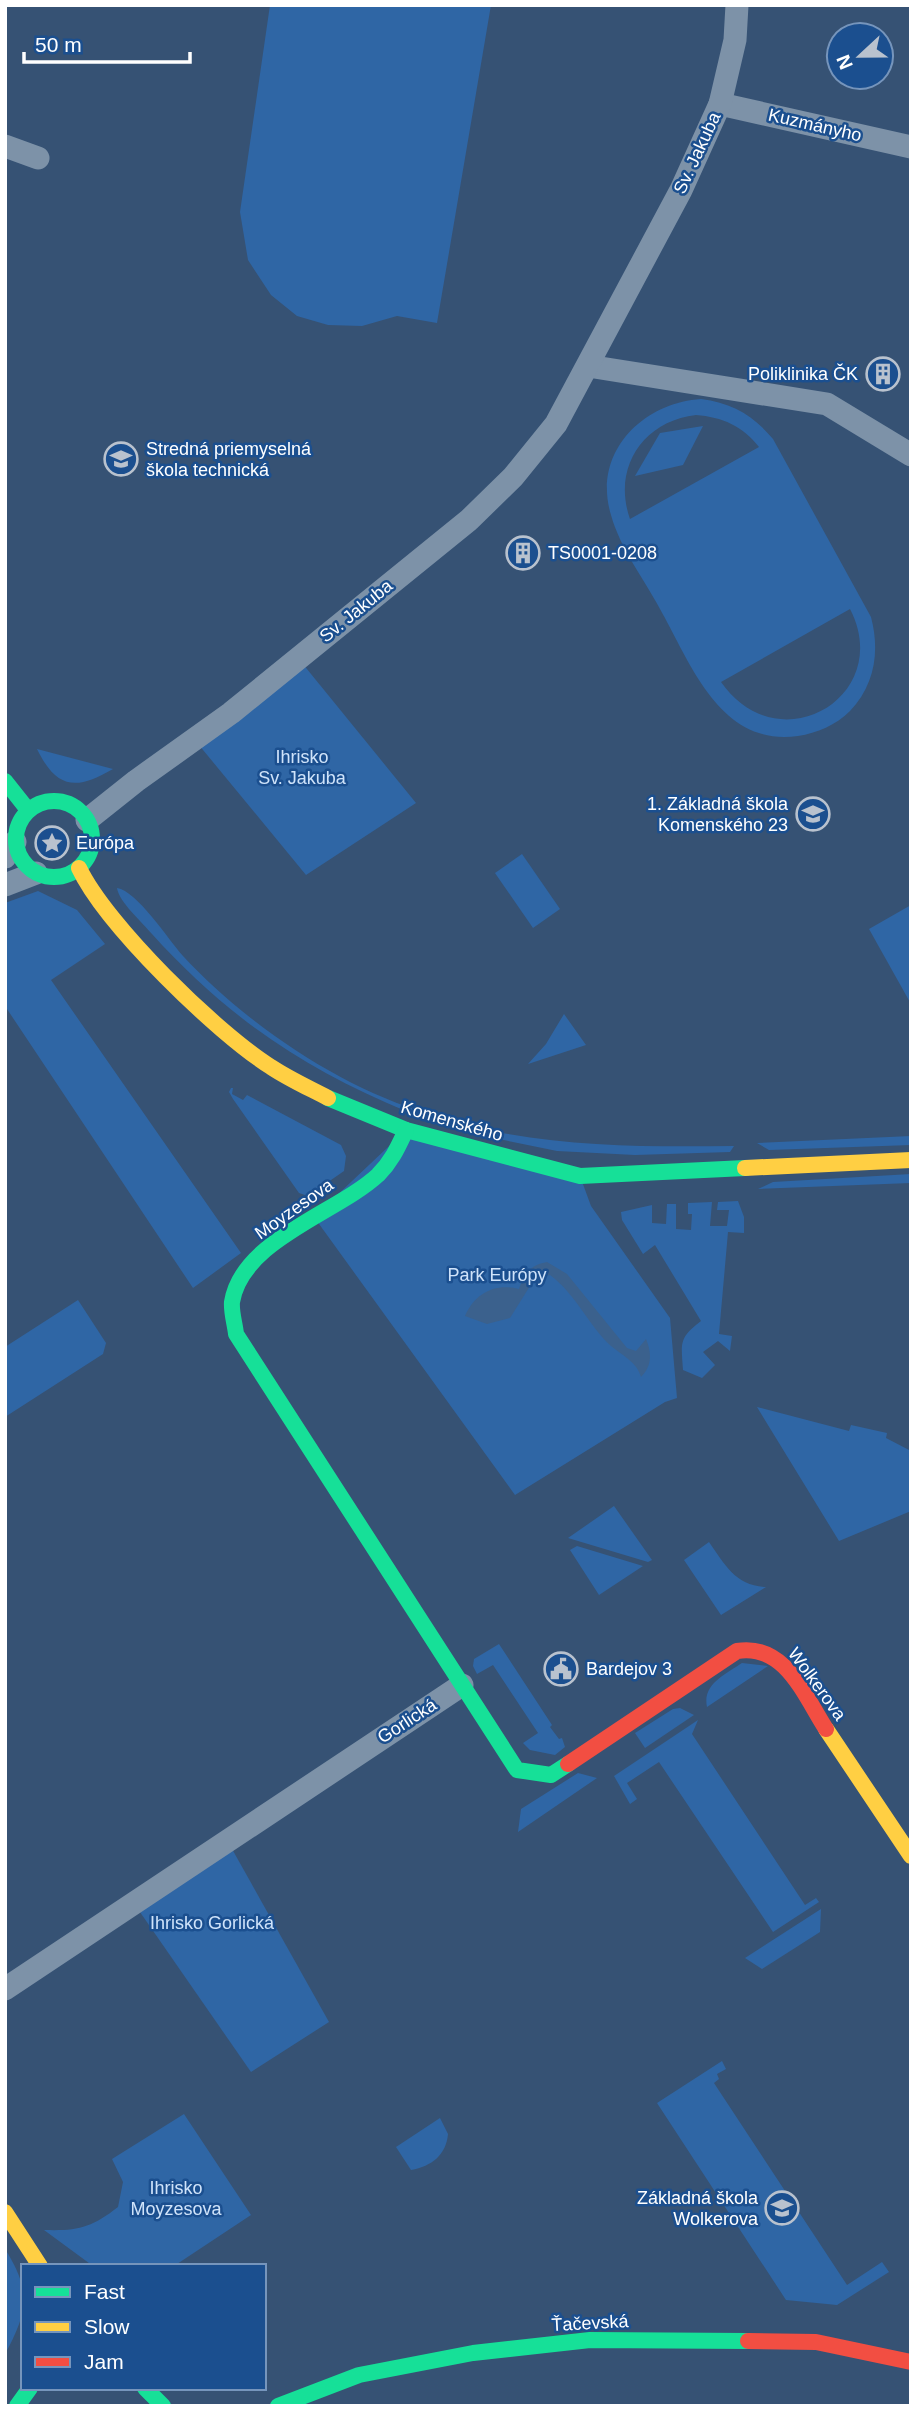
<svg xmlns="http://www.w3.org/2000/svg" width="916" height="2411" viewBox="0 0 916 2411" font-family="Arial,sans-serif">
  <rect width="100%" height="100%" fill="#365274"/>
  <!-- green -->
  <g fill="#2f66a5" fill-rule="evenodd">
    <polygon points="270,5 491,5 437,323 397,316 362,326 328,325 297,316 271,295 248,260 240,212"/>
    <path d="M701,399C732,403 753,415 773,439L871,617C880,651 875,685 850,711C836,725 817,733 798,736C720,747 691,664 660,609C644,579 620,548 611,515C592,453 642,403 701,399ZM696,415C722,417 743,426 759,447L630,519C612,468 643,421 696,415ZM850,609C895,696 779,765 721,682Z"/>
    <polygon points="703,426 683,465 635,476 660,433"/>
    <polygon points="298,658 416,803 306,875 194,739"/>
    <path d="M37,749L113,769C77,790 57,790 37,749Z"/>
    <circle cx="52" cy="842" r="16"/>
    <polygon points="522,854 560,909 533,928 495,873"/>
    <path d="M117,888C137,891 168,939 183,956C245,1023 341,1089 430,1114L419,1116L408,1112C304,1069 227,1017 152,934C142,922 119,902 117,888Z"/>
    <polygon points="38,891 77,910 105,944 51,980 241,1253 193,1288 5,1006 5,903"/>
    <polygon points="911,905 911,1004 869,929"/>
    <polygon points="564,1014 586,1045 528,1064 546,1044"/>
    <polygon points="231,1088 233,1088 232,1094 243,1100 247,1095 341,1145 346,1156 344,1171 308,1196 299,1193 233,1099 229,1092"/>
    <polygon points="406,1130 580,1176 591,1206 670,1318 677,1398 665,1402 515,1495 314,1217"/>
    <path d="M497,1132C576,1147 654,1147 734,1146L730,1152L635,1155L557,1151L489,1137Z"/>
    <polygon points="911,1136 911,1145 769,1150 757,1143"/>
    <polygon points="911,1174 911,1183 758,1189 773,1182"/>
    <path d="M738,1201L744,1217V1233L728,1232L719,1334L732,1336L730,1351L718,1341L703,1352L715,1365L702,1378L683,1370C681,1342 679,1338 701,1321L655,1245L643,1254L622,1220L621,1212L652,1205V1223L666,1224L667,1204H676V1229L691,1230L692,1214H688V1203L712,1202L710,1226H727L729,1210H717L718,1202Z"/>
    <polygon points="78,1300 106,1343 103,1354 5,1417 5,1347"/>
    <polygon points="757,1407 849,1431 851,1425 887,1433 886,1438 911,1451 911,1511 839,1541"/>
    <polygon points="614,1506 652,1560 648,1562 568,1538"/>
    <path d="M709,1542C725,1565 736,1586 766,1587L721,1615L684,1560Z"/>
    <polygon points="577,1546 643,1566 599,1595 570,1550"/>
    <polygon points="499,1644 552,1725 550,1727 559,1739 562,1738 565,1747 555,1755 530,1750 523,1743 538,1733 493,1665 477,1674 473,1666 474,1659"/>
    <path d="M742,1663L768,1666L707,1707C702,1684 726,1674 742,1663Z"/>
    <polygon points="680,1708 694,1715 645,1748 635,1733 673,1709"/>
    <polygon points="698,1720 692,1734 805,1905 816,1898 819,1902 773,1932 659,1762 627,1783 637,1799 630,1804 614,1776"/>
    <polygon points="578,1773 597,1778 518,1832 521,1809"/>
    <polygon points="227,1840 329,2022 251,2072 133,1902"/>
    <polygon points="821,1909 820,1932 762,1969 745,1958"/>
    <polygon points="722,2061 726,2069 717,2074 719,2079 714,2083 847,2285 882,2262 889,2272 837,2305 786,2300 657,2103"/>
    <path d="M184,2114L251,2215L174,2266H93L44,2230C78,2231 91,2228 118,2207L123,2182L112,2159Z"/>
    <path d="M440,2118L448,2134C446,2155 432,2166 411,2170L396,2147Z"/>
    <path d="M5,2249C32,2292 28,2311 5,2354Z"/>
  </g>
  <!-- water -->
  <path fill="#3b618d" d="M547,1262L567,1274L627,1348L636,1351L646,1339C652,1353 652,1366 641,1377C637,1362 623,1356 611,1346C588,1325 576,1294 550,1275L535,1278L510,1318L487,1324L465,1316C475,1293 495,1283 519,1289C524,1274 530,1265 547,1262Z"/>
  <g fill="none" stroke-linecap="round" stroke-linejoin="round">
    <!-- street -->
    <g stroke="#7d92a8" stroke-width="23">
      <polyline points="720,104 911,147"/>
      <polyline points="5,146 38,158"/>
      <polyline points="588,366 827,404 911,455"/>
      <polyline points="87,820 136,781 231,713 469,520 513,477 556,424 681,190 720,104 735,40 737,5"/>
      <polyline points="5,857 15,842"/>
      <polyline points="5,885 36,873"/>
      <polyline points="5,1989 462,1685"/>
    </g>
    <!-- fast -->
    <g stroke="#16e098" stroke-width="16">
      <polyline points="5,781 28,810"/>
      <circle cx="54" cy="839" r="38"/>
      <polyline points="328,1098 406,1130 580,1176 745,1168"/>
      <path d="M406,1130C398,1147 392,1161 378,1175C337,1213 242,1240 232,1302C231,1312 235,1324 236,1334L517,1770L551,1775L568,1764"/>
      <polyline points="145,2388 163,2406"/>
      <polyline points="17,2406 30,2388"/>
      <polyline points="278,2406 359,2375 473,2353 590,2340 748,2341"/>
    </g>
    <!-- slow -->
    <g stroke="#ffcf43" stroke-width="16">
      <path d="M79,868C106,925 217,1033 271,1067C289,1079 309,1088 328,1098"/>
      <polyline points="745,1168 911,1160"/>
      <polyline points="826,1729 911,1856"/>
      <polyline points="5,2212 40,2266"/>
    </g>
    <!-- jam -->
    <g stroke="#f24e42" stroke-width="16">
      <path d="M568,1764L737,1651C785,1643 804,1695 826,1729"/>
      <polyline points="748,2341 816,2342 911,2362"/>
    </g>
  </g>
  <!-- icons -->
  <defs>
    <symbol id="building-ring" viewBox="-11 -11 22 22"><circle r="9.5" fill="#1b4f8f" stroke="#b9c2ce" stroke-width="1.5"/><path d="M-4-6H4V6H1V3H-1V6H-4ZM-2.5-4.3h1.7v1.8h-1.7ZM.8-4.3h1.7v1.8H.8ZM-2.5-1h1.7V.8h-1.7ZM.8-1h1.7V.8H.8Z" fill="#b9c2ce"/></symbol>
    <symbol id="school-ring" viewBox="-11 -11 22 22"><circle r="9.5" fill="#1b4f8f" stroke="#b9c2ce" stroke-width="1.5"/><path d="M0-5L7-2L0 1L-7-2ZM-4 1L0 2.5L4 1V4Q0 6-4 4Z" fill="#b9c2ce"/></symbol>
    <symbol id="sight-ring" viewBox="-11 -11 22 22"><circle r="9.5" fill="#1b4f8f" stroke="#b9c2ce" stroke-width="1.5"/><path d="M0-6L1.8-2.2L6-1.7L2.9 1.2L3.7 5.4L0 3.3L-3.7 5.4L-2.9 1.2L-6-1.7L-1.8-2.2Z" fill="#b9c2ce"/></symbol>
    <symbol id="civic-ring" viewBox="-11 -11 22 22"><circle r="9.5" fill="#1b4f8f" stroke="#b9c2ce" stroke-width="1.5"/><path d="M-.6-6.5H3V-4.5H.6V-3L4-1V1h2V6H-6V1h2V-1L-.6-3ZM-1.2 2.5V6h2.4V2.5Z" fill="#b9c2ce"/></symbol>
  </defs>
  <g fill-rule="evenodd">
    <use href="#building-ring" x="864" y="355" width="38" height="38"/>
    <use href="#school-ring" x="102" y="440" width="38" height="38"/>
    <use href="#building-ring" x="504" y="534" width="38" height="38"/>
    <use href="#school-ring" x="794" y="795" width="38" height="38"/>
    <use href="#sight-ring" x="33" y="824" width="38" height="38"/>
    <use href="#civic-ring" x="542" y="1650" width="38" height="38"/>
    <use href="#school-ring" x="763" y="2189" width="38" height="38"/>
  </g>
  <g text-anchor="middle" stroke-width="5" stroke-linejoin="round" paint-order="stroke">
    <!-- street labels -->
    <g font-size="18" fill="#fff" stroke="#1b4f8f">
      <text transform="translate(815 125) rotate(13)" y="6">Kuzmányho</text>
      <text transform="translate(697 153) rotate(-65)" y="6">Sv. Jakuba</text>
      <text transform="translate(356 611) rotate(-39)" y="6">Sv. Jakuba</text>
      <text transform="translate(452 1121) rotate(16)" y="6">Komenského</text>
      <text transform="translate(294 1209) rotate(-35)" y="6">Moyzesova</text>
      <text transform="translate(817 1684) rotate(54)" y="6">Wolkerova</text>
      <text transform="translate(407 1721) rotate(-33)" y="6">Gorlická</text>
      <text transform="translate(590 2323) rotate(-3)" y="6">Ťačevská</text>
    </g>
    <!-- poi labels -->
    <g font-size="18" fill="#fff" stroke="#1b4f8f" text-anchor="start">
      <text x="858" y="380" text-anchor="end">Poliklinika ČK</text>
      <text x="146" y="455">Stredná priemyselná<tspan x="146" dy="21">škola technická</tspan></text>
      <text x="548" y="559">TS0001-0208</text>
      <text x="788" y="810" text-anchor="end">1. Základná škola<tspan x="788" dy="21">Komenského 23</tspan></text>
      <text x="76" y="849">Európa</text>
      <text x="586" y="1675">Bardejov 3</text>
      <text x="758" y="2204" text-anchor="end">Základná škola<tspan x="758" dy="21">Wolkerova</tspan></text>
    </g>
    <!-- park labels -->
    <g font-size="18" fill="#cfe3fa" stroke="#1b4f8f">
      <text x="302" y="763">Ihrisko<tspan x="302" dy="21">Sv. Jakuba</tspan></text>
      <text x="497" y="1281">Park Európy</text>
      <text x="212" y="1929">Ihrisko Gorlická</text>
      <text x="176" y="2194">Ihrisko<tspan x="176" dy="21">Moyzesova</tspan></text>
    </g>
  </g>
  <!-- border -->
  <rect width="916" height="2411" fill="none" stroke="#ffffff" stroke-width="14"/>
  <!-- legend -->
  <rect x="21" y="2264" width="245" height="126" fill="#1b4f8f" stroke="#7695bc" stroke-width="2"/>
  <rect x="35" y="2287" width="35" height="10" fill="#16e098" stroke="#7695bc" stroke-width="2"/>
  <text x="84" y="2299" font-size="21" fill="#ffffff">Fast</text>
  <rect x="35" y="2322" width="35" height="10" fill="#ffcf43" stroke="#7695bc" stroke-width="2"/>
  <text x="84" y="2334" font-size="21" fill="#ffffff">Slow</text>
  <rect x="35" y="2357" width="35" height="10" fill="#f24e42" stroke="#7695bc" stroke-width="2"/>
  <text x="84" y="2369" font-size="21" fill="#ffffff">Jam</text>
  <!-- north arrow -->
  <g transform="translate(860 56) rotate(248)"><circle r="33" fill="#1b4f8f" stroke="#7695bc" stroke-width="2"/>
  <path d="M0-5L12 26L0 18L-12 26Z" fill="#b9c2ce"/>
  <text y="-10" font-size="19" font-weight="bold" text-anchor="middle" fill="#ffffff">N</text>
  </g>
  <!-- scale -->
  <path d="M24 52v10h166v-10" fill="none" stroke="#ffffff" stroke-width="3.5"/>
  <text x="35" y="52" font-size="21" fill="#ffffff" stroke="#1b4f8f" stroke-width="5" paint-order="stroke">50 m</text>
</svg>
